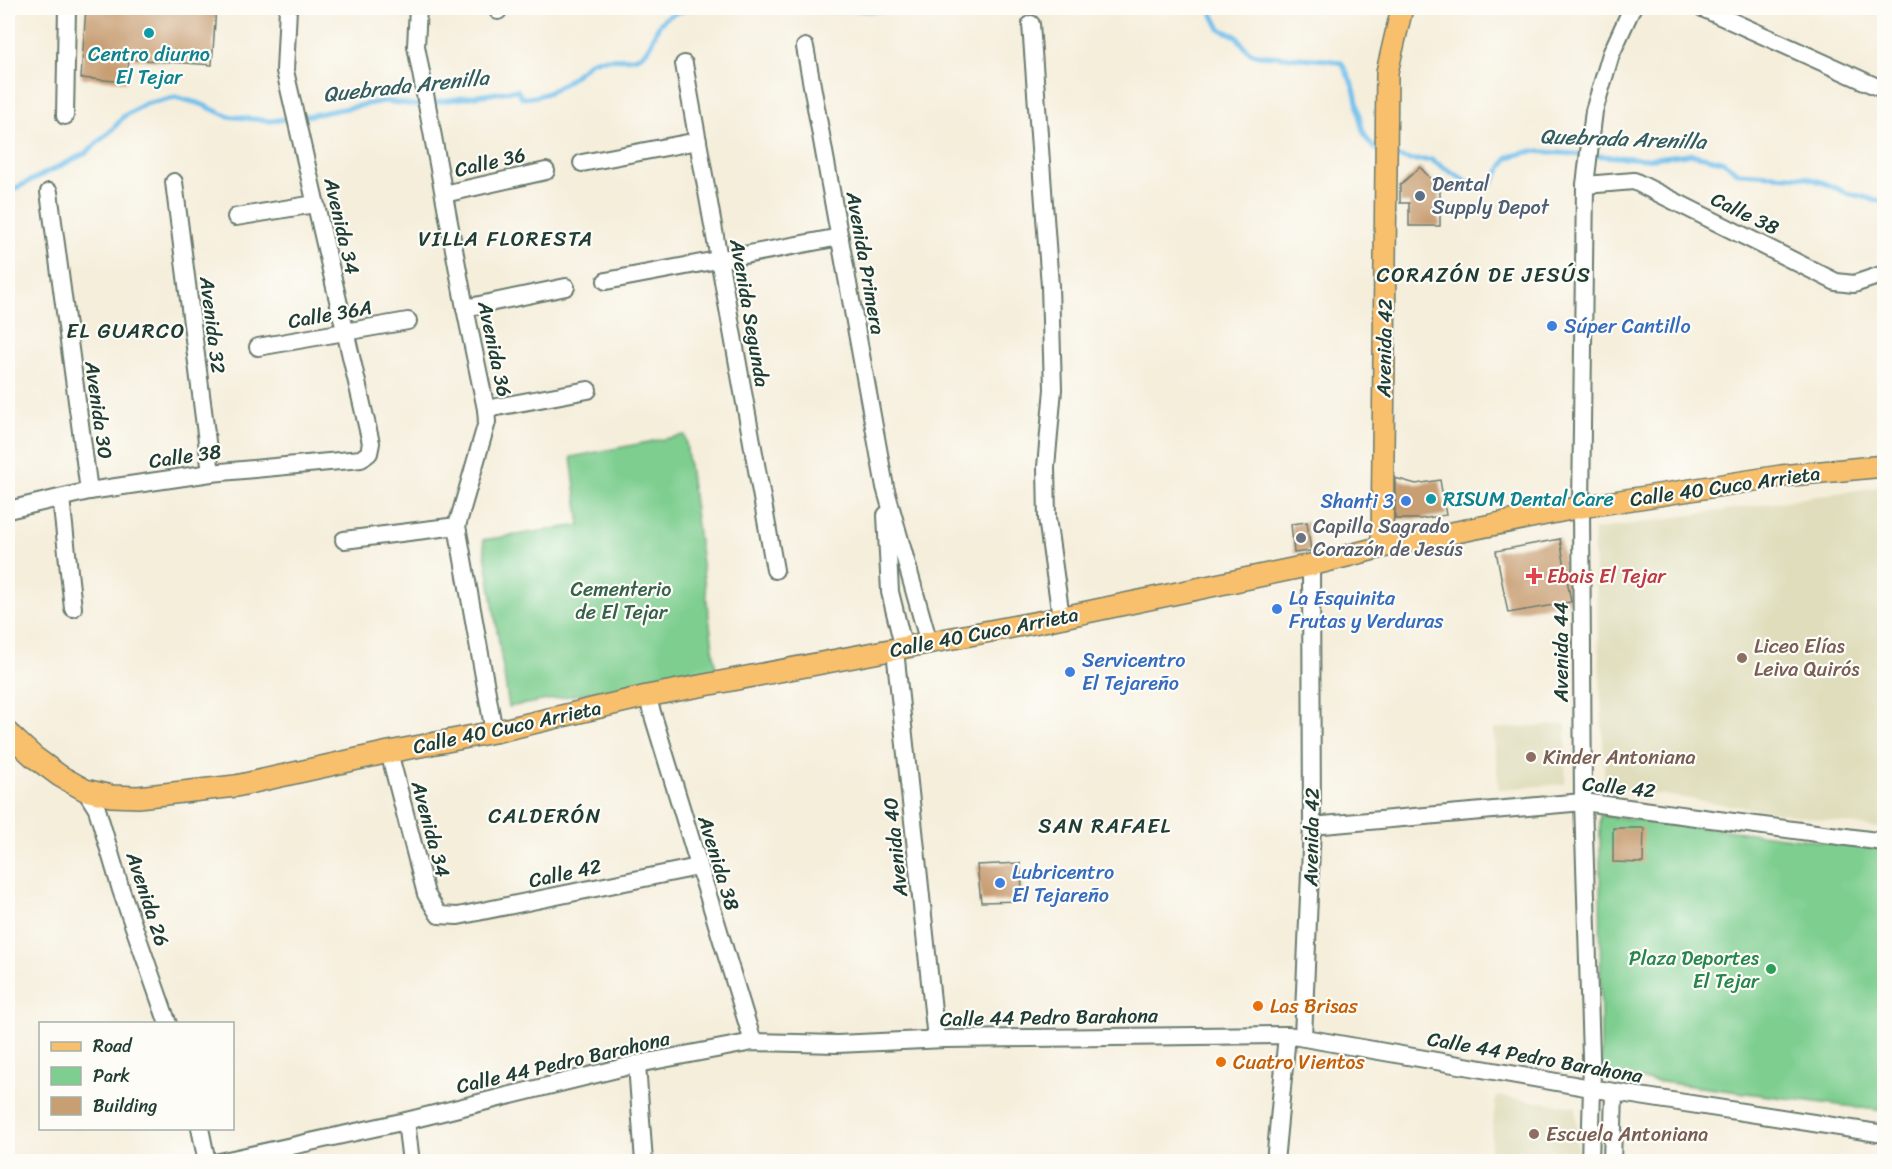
<svg xmlns="http://www.w3.org/2000/svg" width="1892" height="1169" viewBox="0 0 1892 1169" font-family="Sriracha,sans-serif">
  <rect width="100%" height="100%" fill="#fdfcf7"/>
  <filter id="ink" filterUnits="userSpaceOnUse"><feTurbulence type="fractalNoise" baseFrequency=".0167" numOctaves="2"/><feDisplacementMap in="SourceGraphic" scale="12" xChannelSelector="R" yChannelSelector="G"/><feConvolveMatrix kernelMatrix="1 2 1 2 8 2 1 2 1" color-interpolation-filters="sRGB"/></filter>
  <filter id="wash" filterUnits="userSpaceOnUse"><feTurbulence type="fractalNoise" baseFrequency=".008" numOctaves="4" result="noise"/><feDisplacementMap in="SourceGraphic" scale="24" xChannelSelector="R" yChannelSelector="G"/><feGaussianBlur stdDeviation="1.35" result="paint"/><feColorMatrix in="noise" values="0 0 0 0 0 0 0 0 0 0 0 0 0 0 0 0 0 1.4 0 .05"/><feComposite in="paint" operator="in"/></filter>
  <g filter="url(#wash)">
    <rect width="100%" height="100%" fill="#f5eedb"/>
    <!-- built -->
    <g fill="#dfddbb">
      <polygon points="1884,486 1884,829 1605,786 1593,530"/>
      <polygon points="1566,724 1565,784 1499,789 1493,729"/>
      <polygon points="1496,1096 1576,1107 1577,1161 1489,1161"/>
    </g>
    <!-- green -->
    <g fill="#7dce8f" stroke="#4e8662" stroke-width="1.5">
      <polygon points="685,435 716,670 509,707 483,540 580,525 571,457"/>
      <polygon points="1600,815 1884,849 1884,1111 1601,1074"/>
    </g>
    <g fill="none" stroke-linecap="round" stroke-linejoin="round">
      <!-- stream -->
      <g stroke="#72c0ec" stroke-width="5">
        <polyline points="766,8 784,8"/>
        <polyline points="816,8 829,11 852,9 872,11 917,8 933,14 950,14 960,8"/>
        <path d="M1206,8L1212,13L1220,29L1236,36L1248,51L1257,55L1328,60L1342,63C1346,72 1351,80 1354,89C1361,112 1357,140 1381,152"/>
        <polyline points="1390,155 1411,160 1431,160 1473,185 1482,186 1492,183 1508,157 1532,151 1645,159 1689,154 1722,161 1739,173 1805,177 1824,183 1847,193 1884,202"/>
        <path d="M8,192L86,153L113,129L124,116L145,104L175,97L201,104L227,116L271,121L312,115L383,101L415,105L517,90L522,98C546,98 562,86 580,71C583,69 587,64 590,62C606,54 632,65 645,52C653,44 654,32 660,24C667,14 683,10 694,8"/>
      </g>
    </g>
    <g id="blocks">
      <!-- building -->
      <g fill="#c89e73">
        <polygon points="86,8 216,8 212,65 129,59 127,82 81,78"/>
        <polygon points="1420,167 1440,189 1440,226 1409,226 1409,203 1400,203 1400,185"/>
        <polygon points="1395,478 1416,484 1440,480 1446,515 1421,519 1395,519"/>
        <polygon points="1307,522 1311,551 1294,553 1291,524"/>
        <polygon points="1560,539 1571,602 1508,613 1496,551"/>
        <polygon points="1613,828 1644,828 1643,863 1613,862"/>
        <polygon points="1020,863 1023,901 981,902 977,865"/>
      </g>
    </g>
  </g>
  <g filter="url(#ink)">
    <use href="#blocks" fill-opacity="0" stroke="#6a7b6e" stroke-width="1.5"/>
    <g fill="none" stroke-linecap="round" stroke-linejoin="round">
      <defs>
        <g id="minor">
          <polyline points="418,8 416,46 465,308 486,409 487,422 457,526 494,732"/>
          <polyline points="1702,8 1884,90"/>
          <polyline points="498,11 498,8"/>
          <polyline points="1031,24 1050,286 1053,389 1046,467 1047,518 1061,617"/>
          <polyline points="805,47 885,487 929,643"/>
          <polyline points="684,64 775,570"/>
          <polyline points="65,116 67,8"/>
          <polyline points="582,163 698,141"/>
          <polyline points="174,182 211,473"/>
          <polyline points="1585,185 1634,181 1836,282 1854,284 1884,274"/>
          <polyline points="49,192 89,491"/>
          <polyline points="444,194 546,171"/>
          <polyline points="236,217 315,204"/>
          <polyline points="606,281 840,237"/>
          <polyline points="465,308 566,287"/>
          <polyline points="258,347 408,321"/>
          <polyline points="486,409 588,390"/>
          <polyline points="61,498 73,608"/>
          <polyline points="8,510 89,491 211,473 361,459 369,453 371,443 285,71 288,8"/>
          <polyline points="886,515 890,592 904,649"/>
          <polyline points="344,540 457,526"/>
          <polyline points="895,650 936,1039"/>
          <polyline points="647,696 753,1042"/>
          <polyline points="389,752 426,894 439,915 458,916 698,867"/>
          <polyline points="85,790 97,809 121,890 168,1024"/>
          <polyline points="1312,826 1583,802 1884,842"/>
          <polyline points="1303,1037 1312,826 1311,565"/>
          <polyline points="637,1064 644,1162"/>
          <polyline points="406,1121 411,1162"/>
          <polyline points="200,1128 207,1162"/>
          <polyline points="219,1162 406,1121 637,1064 753,1042 837,1044 945,1039 1287,1035 1614,1092 1884,1134"/>
          <polyline points="1275,1162 1287,1035"/>
          <polyline points="1590,1162 1592,1088 1583,802 1581,507 1585,185 1594,111 1611,54 1632,8"/>
          <polyline points="1612,1162 1614,1092"/>
        </g>
        <g id="major">
          <polyline points="1382,547 1387,72 1402,8"/>
          <polyline points="8,733 34,757 60,776 85,790 111,796 138,797 236,786 389,752 494,732 647,696 1049,620 1311,565 1382,547 1581,507 1781,476 1884,466"/>
        </g>
      </defs>
      <!-- minor casing -->
      <use href="#minor" stroke="#6a7b6e" stroke-width="20"/>
      <!-- major casing -->
      <use href="#major" stroke="#6a7b6e" stroke-width="24"/>
      <!-- minor -->
      <use href="#minor" stroke="#fff" stroke-width="16"/>
      <!-- major -->
      <use href="#major" stroke="#f8bf6c" stroke-width="21"/>
    </g>
  </g>
  <!-- markers -->
  <g fill="#0f9aa8" stroke="#fdfcf7" stroke-width="2">
    <circle cx="149" cy="33" r="6"/>
    <circle cx="1431" cy="499" r="6"/>
  </g>
  <circle fill="#5c6f8a" stroke="#fdfcf7" stroke-width="2" cx="1420" cy="196" r="6"/>
  <g fill="#3f7fe0" stroke="#fdfcf7" stroke-width="2">
    <circle cx="1552" cy="326" r="6"/>
    <circle cx="1406" cy="501" r="6"/>
    <circle cx="1277" cy="609" r="6"/>
    <circle cx="1070" cy="672" r="6"/>
    <circle cx="1000" cy="883" r="6"/>
  </g>
  <circle fill="#6b7280" stroke="#fdfcf7" stroke-width="2" cx="1301" cy="538" r="6"/>
  <path fill="#e0444e" stroke="#fdfcf7" stroke-width="2" d="M1531 567h6v6h6v6h-6v6h-6v-6h-6v-6h6z"/>
  <g fill="#8d6e63" stroke="#fdfcf7" stroke-width="2">
    <circle cx="1742" cy="658" r="6"/>
    <circle cx="1531" cy="757" r="6"/>
    <circle cx="1534" cy="1134" r="6"/>
  </g>
  <circle fill="#2e9e5b" stroke="#fdfcf7" stroke-width="2" cx="1771" cy="969" r="6"/>
  <g fill="#e8710a" stroke="#fdfcf7" stroke-width="2">
    <circle cx="1258" cy="1006" r="6"/>
    <circle cx="1221" cy="1062" r="6"/>
  </g>
  <g text-anchor="middle" stroke-width="4.5" stroke-linejoin="round" paint-order="stroke">
    <!-- culture labels -->
    <g font-size="20" fill="#0d838f" stroke="#fdfcf7">
      <text x="149" y="61">Centro diurno<tspan x="149" dy="23">El Tejar</tspan></text>
      <text x="1443" y="506" text-anchor="start">RISUM Dental Care</text>
    </g>
    <!-- street labels -->
    <g font-size="20" fill="#1f3d34" stroke="#fdfcf7">
      <text transform="translate(490 162) rotate(-13)" y="7">Calle 36</text>
      <text transform="translate(1745 213) rotate(26)" y="7">Calle 38</text>
      <text transform="translate(342 226) rotate(77)" y="7">Avenida 34</text>
      <text transform="translate(866 263) rotate(80)" y="7">Avenida Primera</text>
      <text transform="translate(750 313) rotate(80)" y="7">Avenida Segunda</text>
      <text transform="translate(330 314) rotate(-10)" y="7">Calle 36A</text>
      <text transform="translate(213 325) rotate(83)" y="7">Avenida 32</text>
      <text transform="translate(1384 348) rotate(-89)" y="7">Avenida 42</text>
      <text transform="translate(495 349) rotate(78)" y="7">Avenida 36</text>
      <text transform="translate(99 410) rotate(82)" y="7">Avenida 30</text>
      <text transform="translate(185 456) rotate(-8)" y="7">Calle 38</text>
      <text transform="translate(1725 486) rotate(-8)" y="7">Calle 40 Cuco Arrieta</text>
      <text transform="translate(984 632) rotate(-11)" y="7">Calle 40 Cuco Arrieta</text>
      <text transform="translate(1561 652) rotate(-90)" y="7">Avenida 44</text>
      <text transform="translate(507 727) rotate(-12)" y="7">Calle 40 Cuco Arrieta</text>
      <text transform="translate(1619 787) rotate(6)" y="7">Calle 42</text>
      <text transform="translate(431 829) rotate(75)" y="7">Avenida 34</text>
      <text transform="translate(1311 837) rotate(-89)" y="7">Avenida 42</text>
      <text transform="translate(895 847) rotate(-96)" y="7">Avenida 40</text>
      <text transform="translate(719 863) rotate(73)" y="7">Avenida 38</text>
      <text transform="translate(565 873) rotate(-12)" y="7">Calle 42</text>
      <text transform="translate(148 899) rotate(72)" y="7">Avenida 26</text>
      <text transform="translate(1049 1017) rotate(-1)" y="7">Calle 44 Pedro Barahona</text>
      <text transform="translate(1535 1057) rotate(10)" y="7">Calle 44 Pedro Barahona</text>
      <text transform="translate(563 1062) rotate(-13)" y="7">Calle 44 Pedro Barahona</text>
    </g>
    <!-- service labels -->
    <g font-size="20" fill="#4e5e75" stroke="#fdfcf7" text-anchor="start">
      <text x="1432" y="191">Dental<tspan x="1432" dy="23">Supply Depot</tspan></text>
    </g>
    <!-- shop labels -->
    <g font-size="20" fill="#366cbe" stroke="#fdfcf7" text-anchor="start">
      <text x="1564" y="333">Súper Cantillo</text>
      <text x="1394" y="508" text-anchor="end">Shanti 3</text>
      <text x="1289" y="605">La Esquinita<tspan x="1289" dy="23">Frutas y Verduras</tspan></text>
      <text x="1082" y="667">Servicentro<tspan x="1082" dy="23">El Tejareño</tspan></text>
      <text x="1012" y="879">Lubricentro<tspan x="1012" dy="23">El Tejareño</tspan></text>
    </g>
    <!-- worship labels -->
    <g font-size="20" fill="#5b616d" stroke="#fdfcf7" text-anchor="start">
      <text x="1313" y="533">Capilla Sagrado<tspan x="1313" dy="23">Corazón de Jesús</tspan></text>
    </g>
    <!-- health labels -->
    <g font-size="20" fill="#be3a42" stroke="#fdfcf7" text-anchor="start">
      <text x="1547" y="583">Ebais El Tejar</text>
    </g>
    <!-- park labels -->
    <g font-size="20" fill="#36614b" stroke="#fdfcf7">
      <text x="621" y="596">Cementerio<tspan x="621" dy="23">de El Tejar</tspan></text>
    </g>
    <!-- education labels -->
    <g font-size="20" fill="#785e54" stroke="#fdfcf7" text-anchor="start">
      <text x="1754" y="653">Liceo Elías<tspan x="1754" dy="23">Leiva Quirós</tspan></text>
      <text x="1543" y="764">Kinder Antoniana</text>
      <text x="1546" y="1141">Escuela Antoniana</text>
    </g>
    <!-- leisure labels -->
    <g font-size="20" fill="#27864d" stroke="#fdfcf7" text-anchor="end">
      <text x="1759" y="965">Plaza Deportes<tspan x="1759" dy="23">El Tejar</tspan></text>
    </g>
    <!-- food labels -->
    <g font-size="20" fill="#c56008" stroke="#fdfcf7" text-anchor="start">
      <text x="1270" y="1013">Las Brisas</text>
      <text x="1233" y="1069">Cuatro Vientos</text>
    </g>
    <!-- water labels -->
    <g font-size="21" font-style="italic" fill="#345e62" stroke="#fdfcf7">
      <text transform="translate(406 86) rotate(-6)" y="7">Quebrada Arenilla</text>
      <text transform="translate(1623 139) rotate(2)" y="7">Quebrada Arenilla</text>
    </g>
    <!-- neighbourhood labels -->
    <g font-size="21" letter-spacing="1.5" fill="#1f3d34" stroke="#fdfcf7">
      <text x="506" y="246">VILLA FLORESTA</text>
      <text x="1484" y="282">CORAZÓN DE JESÚS</text>
      <text x="126" y="338">EL GUARCO</text>
      <text x="545" y="823">CALDERÓN</text>
      <text x="1105" y="833">SAN RAFAEL</text>
    </g>
  </g>
  <!-- margin -->
  <rect width="1892" height="1169" fill="none" stroke="#fdfcf7" stroke-width="30"/>
  <!-- legend -->
  <rect x="39" y="1022" width="195" height="108" fill="#fdfcf7" stroke="#a4b0a9" stroke-width="1.5"/>
  <rect x="51" y="1042" width="30" height="9" fill="#f8bf6c" stroke="#a4b0a9" stroke-width="1.5"/>
  <text x="93" y="1052" font-size="18" fill="#1f3d34">Road</text>
  <rect x="51" y="1067" width="30" height="18" fill="#7dce8f" stroke="#a4b0a9" stroke-width="1.5"/>
  <text x="93" y="1082" font-size="18" fill="#1f3d34">Park</text>
  <rect x="51" y="1097" width="30" height="18" fill="#c89e73" stroke="#a4b0a9" stroke-width="1.5"/>
  <text x="93" y="1112" font-size="18" fill="#1f3d34">Building</text>
</svg>
